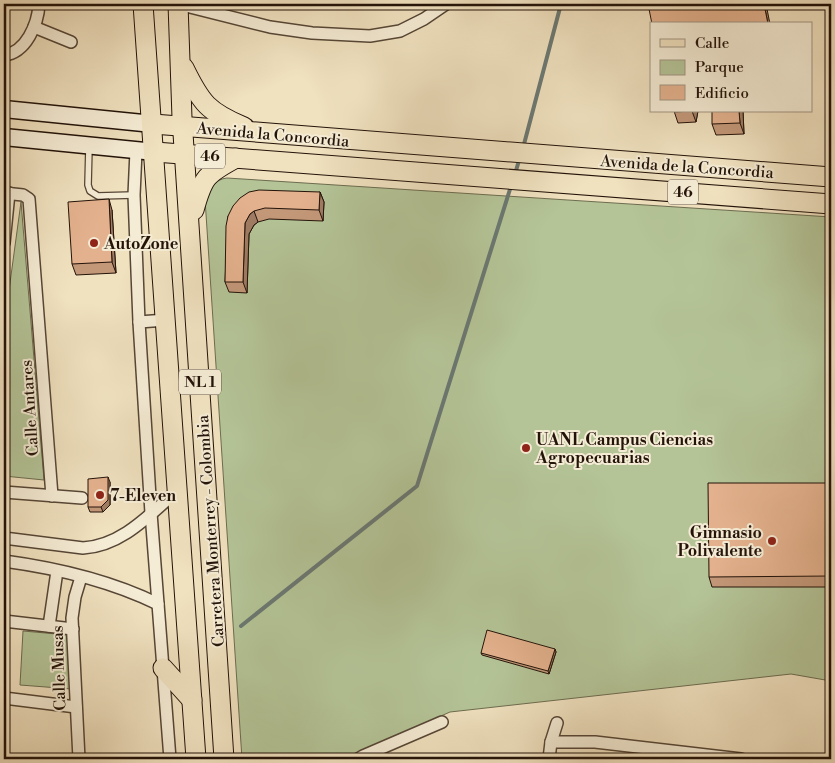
<svg xmlns="http://www.w3.org/2000/svg" width="835" height="763" viewBox="0 0 835 763" font-family="'Libre Bodoni',serif">
  <rect width="100%" height="100%" fill="#f0e1bf"/>
  <filter id="stains"><feTurbulence type="fractalNoise" baseFrequency=".004" numOctaves="4"/><feColorMatrix values="0 0 0 0 .2 0 0 0 0 .09 0 0 0 0 .02 0 0 0 .5 -.17"/></filter>
  <radialGradient id="worn" r=".72"><stop offset=".6" stop-color="#630" stop-opacity="0"/><stop offset="1" stop-color="#630" stop-opacity=".3"/></radialGradient>
  <!-- green -->
  <g fill="#b4c497" stroke="#6c6c50">
    <path d="M227,178L831,217V681L791,674L450,712L343,759H242L205,199C207,189 216,179 227,178Z"/>
    <polygon points="21,202 44,480 4,476 4,327"/>
    <polygon points="23,631 68,635 72,689 20,685"/>
  </g>
  <g fill="none" stroke-linecap="round" stroke-linejoin="round">
    <!-- stream -->
    <g stroke="#6b7872" stroke-width="4">
      <polyline points="523,148 561,4"/>
      <polyline points="515,174 520,157"/>
      <polyline points="241,626 417,486 511,186"/>
    </g>
    <defs>
      <polyline id="lane" points="89,147 88,185 90,191 98,196 134,195"/>
      <g id="street">
        <polyline points="178,4 270,27 312,33 370,36 400,31 424,19 446,4"/>
        <polyline points="34,27 71,42"/>
        <path d="M4,55C26,53 38,24 39,4"/>
        <polyline points="136,151 134,195 139,322 151,513 170,759"/>
        <polyline points="4,193 23,195 29,199 52,496"/>
        <polyline points="4,243 9,193"/>
        <polyline points="139,322 166,320"/>
        <polyline points="4,492 82,498"/>
        <path d="M4,538L83,548C122,546 150,514 178,490"/>
        <path d="M4,561C56,568 111,581 158,604"/>
        <polyline points="4,621 73,629"/>
        <polyline points="49,626 57,571"/>
        <polyline points="4,698 76,707"/>
        <polyline points="551,742 595,742 741,759"/>
        <polyline points="79,759 72,618 75,597 81,577"/>
        <polyline points="358,759 363,756 442,722"/>
        <polyline points="549,759 551,742 557,723"/>
      </g>
      <g id="secondary">
        <polyline points="4,109 153,124"/>
        <polyline points="4,137 155,152"/>
      </g>
      <g id="primary">
        <polyline points="143,4 196,759"/>
        <polyline points="178,4 182,118 224,759"/>
        <path d="M184,68C201,103 208,112 244,127"/>
        <polyline points="153,124 831,177"/>
        <polyline points="155,152 831,204"/>
        <path d="M194,210C203,177 206,174 236,158"/>
        <polyline points="163,668 192,700"/>
      </g>
    </defs>
    <!-- lane casing -->
    <use href="#lane" stroke="#564636" stroke-width="8"/>
    <!-- street casing -->
    <use href="#street" stroke="#564636" stroke-width="14"/>
    <!-- secondary casing -->
    <use href="#secondary" stroke="#231309" stroke-width="19"/>
    <!-- primary casing -->
    <use href="#primary" stroke="#231309" stroke-width="21"/>
    <!-- lane -->
    <use href="#lane" stroke="#f5ecd5" stroke-width="5.5"/>
    <!-- street -->
    <use href="#street" stroke="#f5ecd5" stroke-width="11"/>
    <!-- secondary -->
    <use href="#secondary" stroke="#f5ecd5" stroke-width="16"/>
    <!-- primary -->
    <use href="#primary" stroke="#f0e1bf" stroke-width="19"/>
  </g>
  <!-- wall -->
  <g fill="#c39879" stroke="#231309">
    <polygon points="674,111 698,111 696,122 678,123"/>
    <polygon points="743,111 744,134 716,135 712,124"/>
    <polygon points="320,192 324,202 323,221 269,219 258,222 254,225 249,234 247,293 229,292 225,282 228,216"/>
    <polygon points="112,210 116,273 76,275 72,264"/>
    <polygon points="110,482 110,505 103,512 90,512 88,507"/>
    <polygon points="830,483 831,486 831,587 712,587 709,577"/>
    <polygon points="555,649 556,652 549,674 482,655 481,653"/>
  </g>
  <!-- shaded-wall -->
  <g fill="#9f7c63" stroke="#231309">
    <polygon points="764,4 766,4 770,24 768,24"/>
    <polygon points="692,111 698,111 696,122"/>
    <polygon points="739,111 743,111 744,134 740,123"/>
    <polygon points="320,192 324,202 323,221 319,210"/>
    <polygon points="109,199 112,210 116,273 112,262"/>
    <polygon points="254,211 258,222 254,225 249,234 247,293 243,282 245,223 250,214"/>
    <polygon points="108,477 110,482 110,505 103,512 101,507"/>
    <polygon points="830,567 831,571 831,580 830,576"/>
    <polygon points="555,649 556,652 549,674 548,671"/>
  </g>
  <!-- building -->
  <g fill="#e3b18d" stroke="#231309">
    <polygon points="648,4 764,4 768,24 652,24"/>
    <polygon points="674,111 692,111 674,112"/>
    <polygon points="712,111 739,111 740,123 712,124"/>
    <polygon points="259,190 320,192 319,210 265,208 254,211 250,214 245,223 243,282 225,282 226,226 228,216 233,206 240,198 249,192"/>
    <polygon points="109,199 112,262 72,264 68,202"/>
    <polygon points="108,477 108,500 101,507 88,507 88,479"/>
    <polygon points="708,483 830,483 830,494 831,494 831,567 830,567 830,576 709,577"/>
    <polygon points="487,630 555,649 548,671 481,653"/>
  </g>
  <!-- markers -->
  <g fill="#8f2418" stroke="#f5ecd5" stroke-width="2">
    <circle cx="94" cy="243" r="5"/>
    <circle cx="526" cy="448" r="5"/>
    <circle cx="100" cy="495" r="5"/>
    <circle cx="772" cy="541" r="5"/>
  </g>
  <g text-anchor="middle" stroke-width="4" stroke-linejoin="round" paint-order="stroke">
    <!-- shield labels -->
    <g fill="#f5ecd5" stroke="#625446" stroke-width="1">
      <rect x="195" y="143.5" width="30" height="25" rx="4"/>
      <rect x="668" y="179.5" width="30" height="25" rx="4"/>
      <rect x="179" y="369.5" width="42" height="25" rx="4"/>
    </g>
    <g font-size="15" font-weight="bold" fill="#231309">
      <text x="210" y="161">46</text>
      <text x="683" y="197">46</text>
      <text x="200" y="387">NL 1</text>
    </g>
    <!-- street labels -->
    <g font-size="16" fill="#231309" stroke="#f5ecd5">
      <text transform="translate(273 134) rotate(5)" y="6">Avenida la Concordia</text>
      <text transform="translate(687 166) rotate(4)" y="6">Avenida de la Concordia</text>
      <text transform="translate(29 408) rotate(-94)" y="6">Calle Antares</text>
      <text transform="translate(210 531) rotate(-94)" y="6">Carretera Monterrey - Colombia</text>
      <text transform="translate(58 668) rotate(-92)" y="6">Calle Musas</text>
    </g>
    <!-- poi labels -->
    <g font-size="16" font-weight="bold" fill="#231309" stroke="#f5ecd5" text-anchor="start">
      <text x="104" y="249">AutoZone</text>
      <text x="536" y="445">UANL Campus Ciencias<tspan x="536" dy="18">Agropecuarias</tspan></text>
      <text x="110" y="501">7-Eleven</text>
      <text x="762" y="538" text-anchor="end">Gimnasio<tspan x="762" dy="18">Polivalente</tspan></text>
    </g>
  </g>
  <!-- margin -->
  <rect width="835" height="763" fill="none" stroke="#f0e1bf" stroke-width="20"/>
  <rect x="5" y="5" width="825" height="753" fill="none" stroke="#231309" stroke-width="2.5"/>
  <rect x="10" y="10" width="815" height="743" fill="none" stroke="#231309"/>
  <!-- legend -->
  <rect x="650" y="22" width="162" height="90" fill="#f5ecd5" stroke="#a19583"/>
  <rect x="660" y="39" width="25" height="8" fill="#f0e1bf" stroke="#a19583"/>
  <text x="695" y="48" font-size="15" fill="#231309">Calle</text>
  <rect x="660" y="60" width="25" height="15" fill="#b4c497" stroke="#a19583"/>
  <text x="695" y="72" font-size="15" fill="#231309">Parque</text>
  <rect x="660" y="85" width="25" height="15" fill="#e3b18d" stroke="#a19583"/>
  <text x="695" y="98" font-size="15" fill="#231309">Edificio</text>
  <rect width="100%" height="100%" filter="url(#stains)"/>
  <rect width="100%" height="100%" fill="url(#worn)"/>
</svg>
